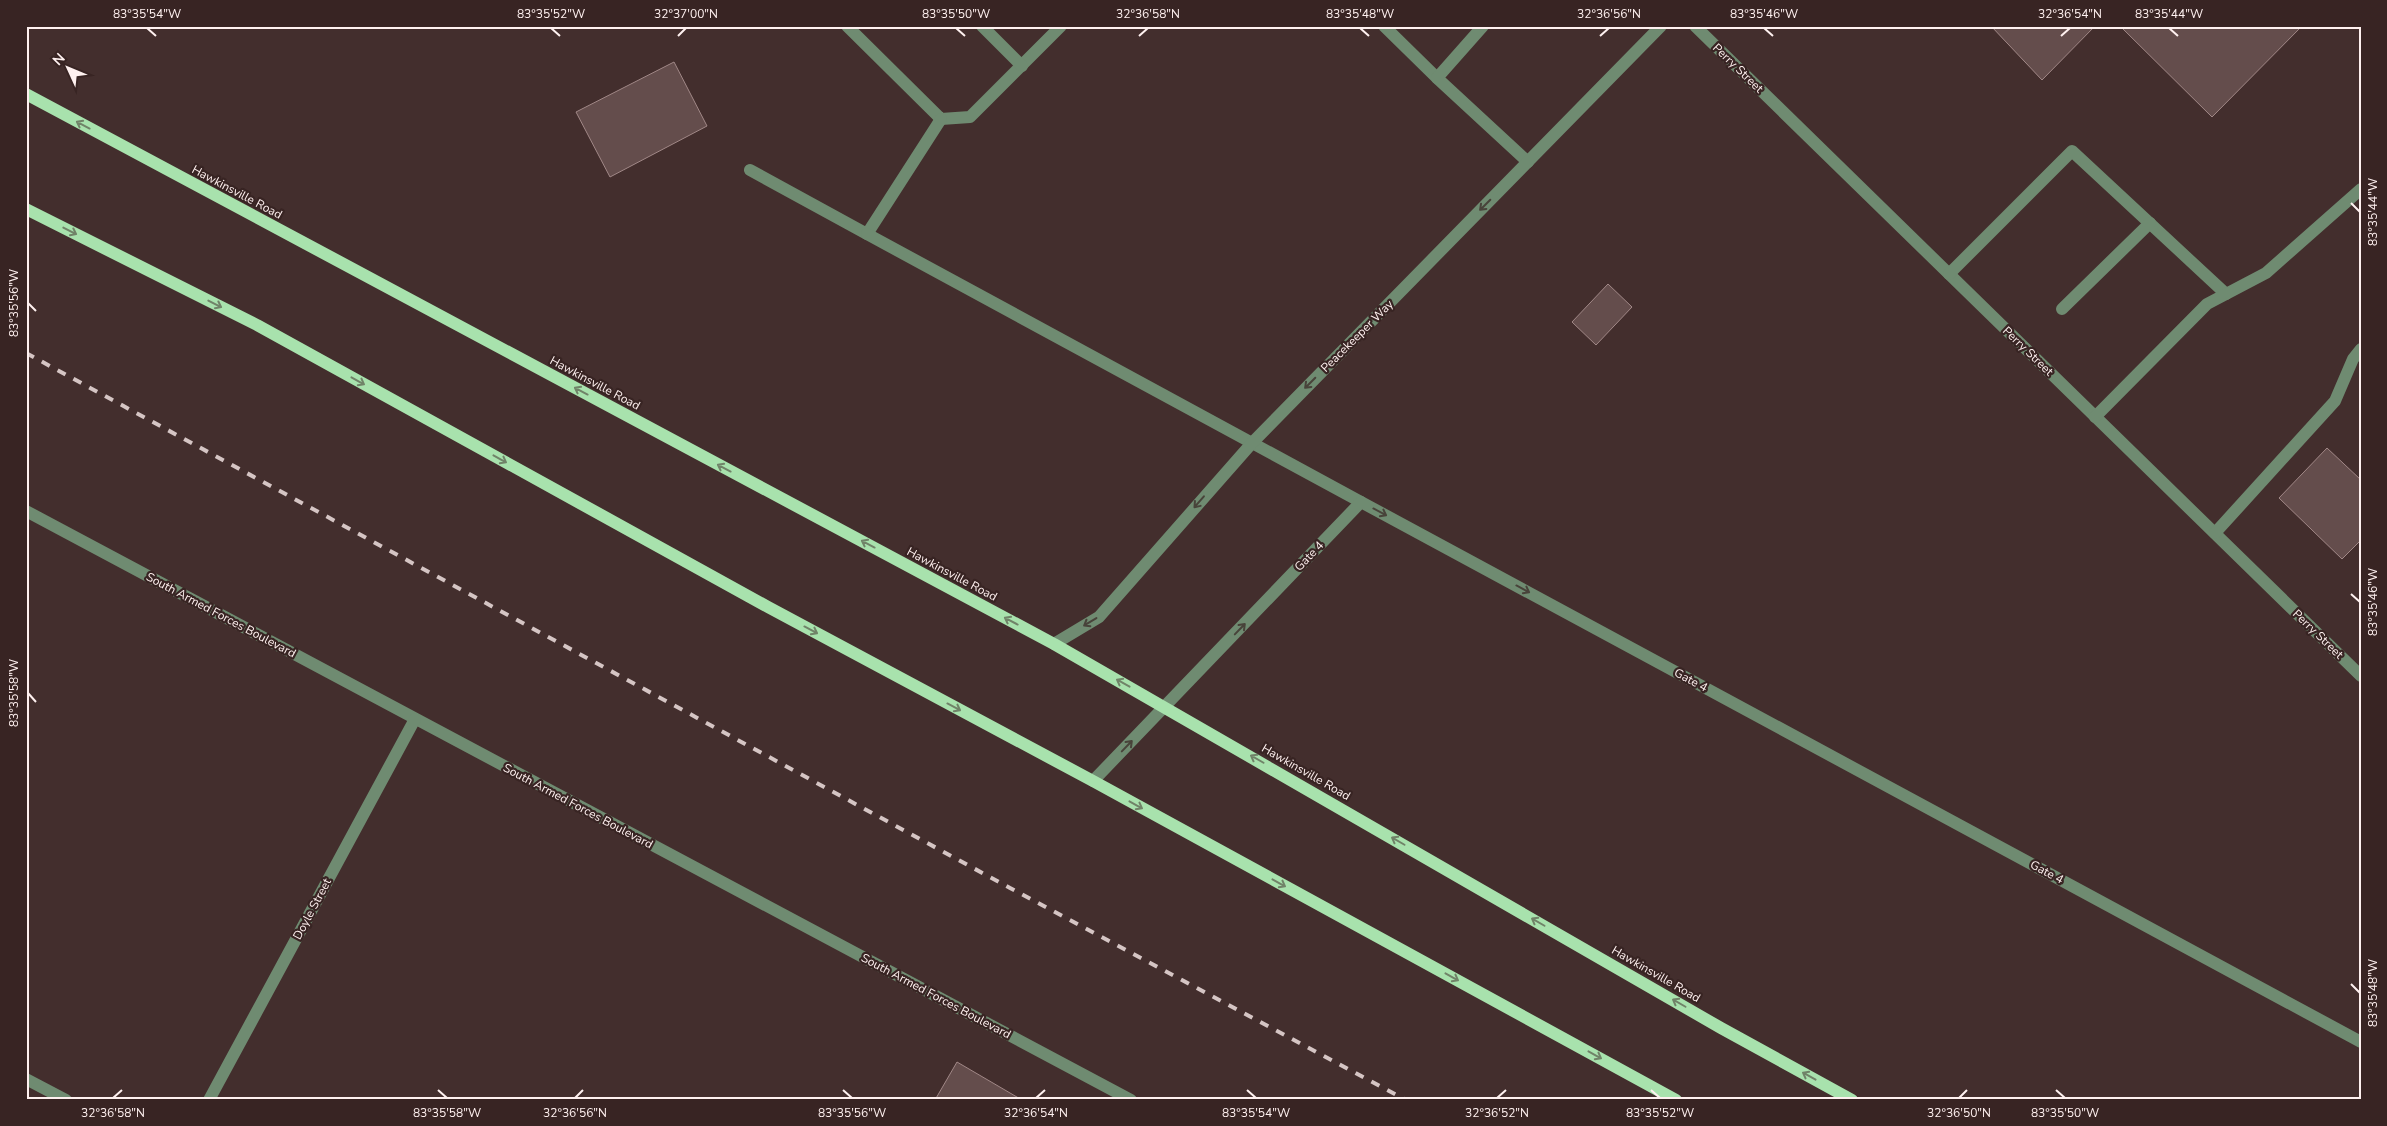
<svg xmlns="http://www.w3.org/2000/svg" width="2387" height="1126" viewBox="0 0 2387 1126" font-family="'Nunito Sans',sans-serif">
  <rect width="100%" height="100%" fill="#432e2d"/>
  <!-- building -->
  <g fill="#644d4c" stroke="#a18887">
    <polygon points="1991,26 2095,26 2042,80"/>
    <polygon points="2120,26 2302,26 2212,117"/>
    <polygon points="674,62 707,126 610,177 576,112"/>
    <polygon points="1608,284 1632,307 1596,345 1572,322"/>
    <polygon points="2327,448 2361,480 2361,540 2342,559 2279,498"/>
    <polygon points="957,1062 1022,1100 935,1100"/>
  </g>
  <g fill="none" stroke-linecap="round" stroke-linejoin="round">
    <!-- minor -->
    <g stroke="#6f8b71" stroke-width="12">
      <polyline points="847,26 941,119 970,117 1061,26"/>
      <polyline points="982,26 1022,66"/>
      <polyline points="1384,26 1437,78"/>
      <polyline points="1483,26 1437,78 1528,162"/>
      <polyline points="1695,26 2361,676"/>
      <polyline points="750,170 867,234 941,119"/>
      <polyline points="867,234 1361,502"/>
      <polyline points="1949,274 2072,151 2226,294"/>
      <polyline points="2062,309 2150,223"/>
      <polyline points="2095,417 2207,304 2266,273 2361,189"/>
      <polyline points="26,511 1131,1100"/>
      <polyline points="2215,533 2335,401 2353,359 2361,349"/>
      <polyline points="1054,644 1099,617 1252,443 1661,26"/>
      <polyline points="1093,781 1361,502 2361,1042"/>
      <polyline points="26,1079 66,1100"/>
      <polyline points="209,1100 415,719"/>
    </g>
    <!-- major -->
    <g stroke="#a8e2ad" stroke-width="12">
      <polyline points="26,94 1054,644 1721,1028 1852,1100"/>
      <polyline points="26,209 257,325 768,607 1093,781 1676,1100"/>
    </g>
    <!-- rail -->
    <polyline stroke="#d5c5c4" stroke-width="4" stroke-dasharray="9 9" stroke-linecap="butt" points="26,353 1010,888 1406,1100"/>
  </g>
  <!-- one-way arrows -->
  <defs><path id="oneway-shaft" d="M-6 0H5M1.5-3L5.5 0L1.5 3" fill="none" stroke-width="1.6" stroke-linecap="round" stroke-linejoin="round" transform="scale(1.25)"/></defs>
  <g stroke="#708368">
    <use href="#oneway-shaft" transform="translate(83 125) rotate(-152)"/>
    <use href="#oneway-shaft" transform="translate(70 231) rotate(27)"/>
    <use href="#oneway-shaft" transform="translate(215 304) rotate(27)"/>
    <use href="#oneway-shaft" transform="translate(358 381) rotate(29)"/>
    <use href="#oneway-shaft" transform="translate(581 391) rotate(-152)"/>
    <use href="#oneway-shaft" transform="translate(500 459) rotate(29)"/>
    <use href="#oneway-shaft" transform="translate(724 468) rotate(-152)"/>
    <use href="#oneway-shaft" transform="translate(868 544) rotate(-152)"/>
    <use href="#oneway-shaft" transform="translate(1011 621) rotate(-152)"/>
    <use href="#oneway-shaft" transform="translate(811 630) rotate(28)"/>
    <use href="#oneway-shaft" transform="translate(1123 683) rotate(-151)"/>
    <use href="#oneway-shaft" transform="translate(954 707) rotate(28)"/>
    <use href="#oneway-shaft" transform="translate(1257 759) rotate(-150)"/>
    <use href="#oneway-shaft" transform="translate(1136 805) rotate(29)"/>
    <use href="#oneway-shaft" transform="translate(1398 841) rotate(-150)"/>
    <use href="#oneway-shaft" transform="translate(1279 883) rotate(29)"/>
    <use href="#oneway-shaft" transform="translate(1538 922) rotate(-150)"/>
    <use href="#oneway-shaft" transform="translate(1452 977) rotate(29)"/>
    <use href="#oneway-shaft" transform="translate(1679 1003) rotate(-150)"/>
    <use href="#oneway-shaft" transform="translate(1595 1055) rotate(29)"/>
    <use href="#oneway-shaft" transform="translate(1809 1076) rotate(-151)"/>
  </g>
  <g stroke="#48433a">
    <use href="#oneway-shaft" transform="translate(1485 205) rotate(135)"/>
    <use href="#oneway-shaft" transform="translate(1310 383) rotate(135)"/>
    <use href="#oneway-shaft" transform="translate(1199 502) rotate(131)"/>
    <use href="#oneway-shaft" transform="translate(1380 512) rotate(28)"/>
    <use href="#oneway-shaft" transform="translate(1523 589) rotate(28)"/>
    <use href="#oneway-shaft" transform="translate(1090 622) rotate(149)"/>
    <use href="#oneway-shaft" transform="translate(1240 629) rotate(-46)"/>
    <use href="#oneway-shaft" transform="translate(1127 746) rotate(-46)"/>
  </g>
  <!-- ticks -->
  <path fill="none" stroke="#fff1f0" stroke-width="2" d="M147,28L156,36M551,28L560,36M956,28L965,36M1360,28L1369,36M1764,28L1773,36M2169,28L2178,36M678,36L686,28M1139,36L1148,28M1600,36L1609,28M2061,36L2070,28M2351,203L2360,212M28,303L36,311M2351,594L2360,602M28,693L36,702M2351,984L2360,993M438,1090L447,1098M843,1090L852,1098M1247,1090L1256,1098M1651,1090L1660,1098M2056,1090L2065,1098M113,1098L122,1090M575,1098L583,1090M1036,1098L1045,1090M1497,1098L1506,1090M1959,1098L1967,1090"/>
  <g text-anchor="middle" stroke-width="4.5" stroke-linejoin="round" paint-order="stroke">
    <!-- street labels -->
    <g font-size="12" fill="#fff1f0" stroke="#382423">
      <text transform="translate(1738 68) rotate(44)" y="4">Perry Street</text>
      <text transform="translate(237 192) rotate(28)" y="4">Hawkinsville Road</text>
      <text transform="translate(1357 336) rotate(-45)" y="4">Peacekeeper Way</text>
      <text transform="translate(2028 351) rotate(44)" y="4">Perry Street</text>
      <text transform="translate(595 383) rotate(28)" y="4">Hawkinsville Road</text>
      <text transform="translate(1309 556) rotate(-46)" y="4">Gate 4</text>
      <text transform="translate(952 574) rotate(28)" y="4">Hawkinsville Road</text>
      <text transform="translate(221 615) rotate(28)" y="4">South Armed Forces Boulevard</text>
      <text transform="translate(2318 634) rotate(44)" y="4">Perry Street</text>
      <text transform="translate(1691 680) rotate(28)" y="4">Gate 4</text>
      <text transform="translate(1306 772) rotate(30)" y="4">Hawkinsville Road</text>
      <text transform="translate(578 806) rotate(28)" y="4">South Armed Forces Boulevard</text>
      <text transform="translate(2047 872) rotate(28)" y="4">Gate 4</text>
      <text transform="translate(312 909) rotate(-62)" y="4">Doyle Street</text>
      <text transform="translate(1656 974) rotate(30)" y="4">Hawkinsville Road</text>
      <text transform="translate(936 996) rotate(28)" y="4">South Armed Forces Boulevard</text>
    </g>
  </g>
  <!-- border -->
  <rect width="2387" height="1126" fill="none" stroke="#382423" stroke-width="55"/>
  <!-- north arrow -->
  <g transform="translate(68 68) rotate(314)" stroke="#382423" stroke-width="4" paint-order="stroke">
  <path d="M0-4L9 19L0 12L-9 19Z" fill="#fff1f0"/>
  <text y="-8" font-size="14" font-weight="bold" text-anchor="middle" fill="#fff1f0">N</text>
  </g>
  <rect x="28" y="28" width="2332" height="1070" fill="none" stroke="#fff1f0" stroke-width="2"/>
  <g font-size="12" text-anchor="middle" fill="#fff1f0">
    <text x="147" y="18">83°35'54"W</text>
    <text x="551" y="18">83°35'52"W</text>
    <text x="686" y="18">32°37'00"N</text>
    <text x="956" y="18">83°35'50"W</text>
    <text x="1148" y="18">32°36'58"N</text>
    <text x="1360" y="18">83°35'48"W</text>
    <text x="1609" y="18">32°36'56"N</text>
    <text x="1764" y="18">83°35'46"W</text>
    <text x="2070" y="18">32°36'54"N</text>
    <text x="2169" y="18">83°35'44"W</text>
    <text transform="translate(2373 212) rotate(-90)" y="4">83°35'44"W</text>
    <text transform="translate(14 303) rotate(-90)" y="4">83°35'56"W</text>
    <text transform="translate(2373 602) rotate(-90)" y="4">83°35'46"W</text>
    <text transform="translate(14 693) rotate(-90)" y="4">83°35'58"W</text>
    <text transform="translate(2373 993) rotate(-90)" y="4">83°35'48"W</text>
    <text x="113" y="1117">32°36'58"N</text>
    <text x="447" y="1117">83°35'58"W</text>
    <text x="575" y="1117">32°36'56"N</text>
    <text x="852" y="1117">83°35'56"W</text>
    <text x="1036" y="1117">32°36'54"N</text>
    <text x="1256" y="1117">83°35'54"W</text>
    <text x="1497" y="1117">32°36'52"N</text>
    <text x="1660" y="1117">83°35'52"W</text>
    <text x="1959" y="1117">32°36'50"N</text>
    <text x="2065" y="1117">83°35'50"W</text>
  </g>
</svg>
